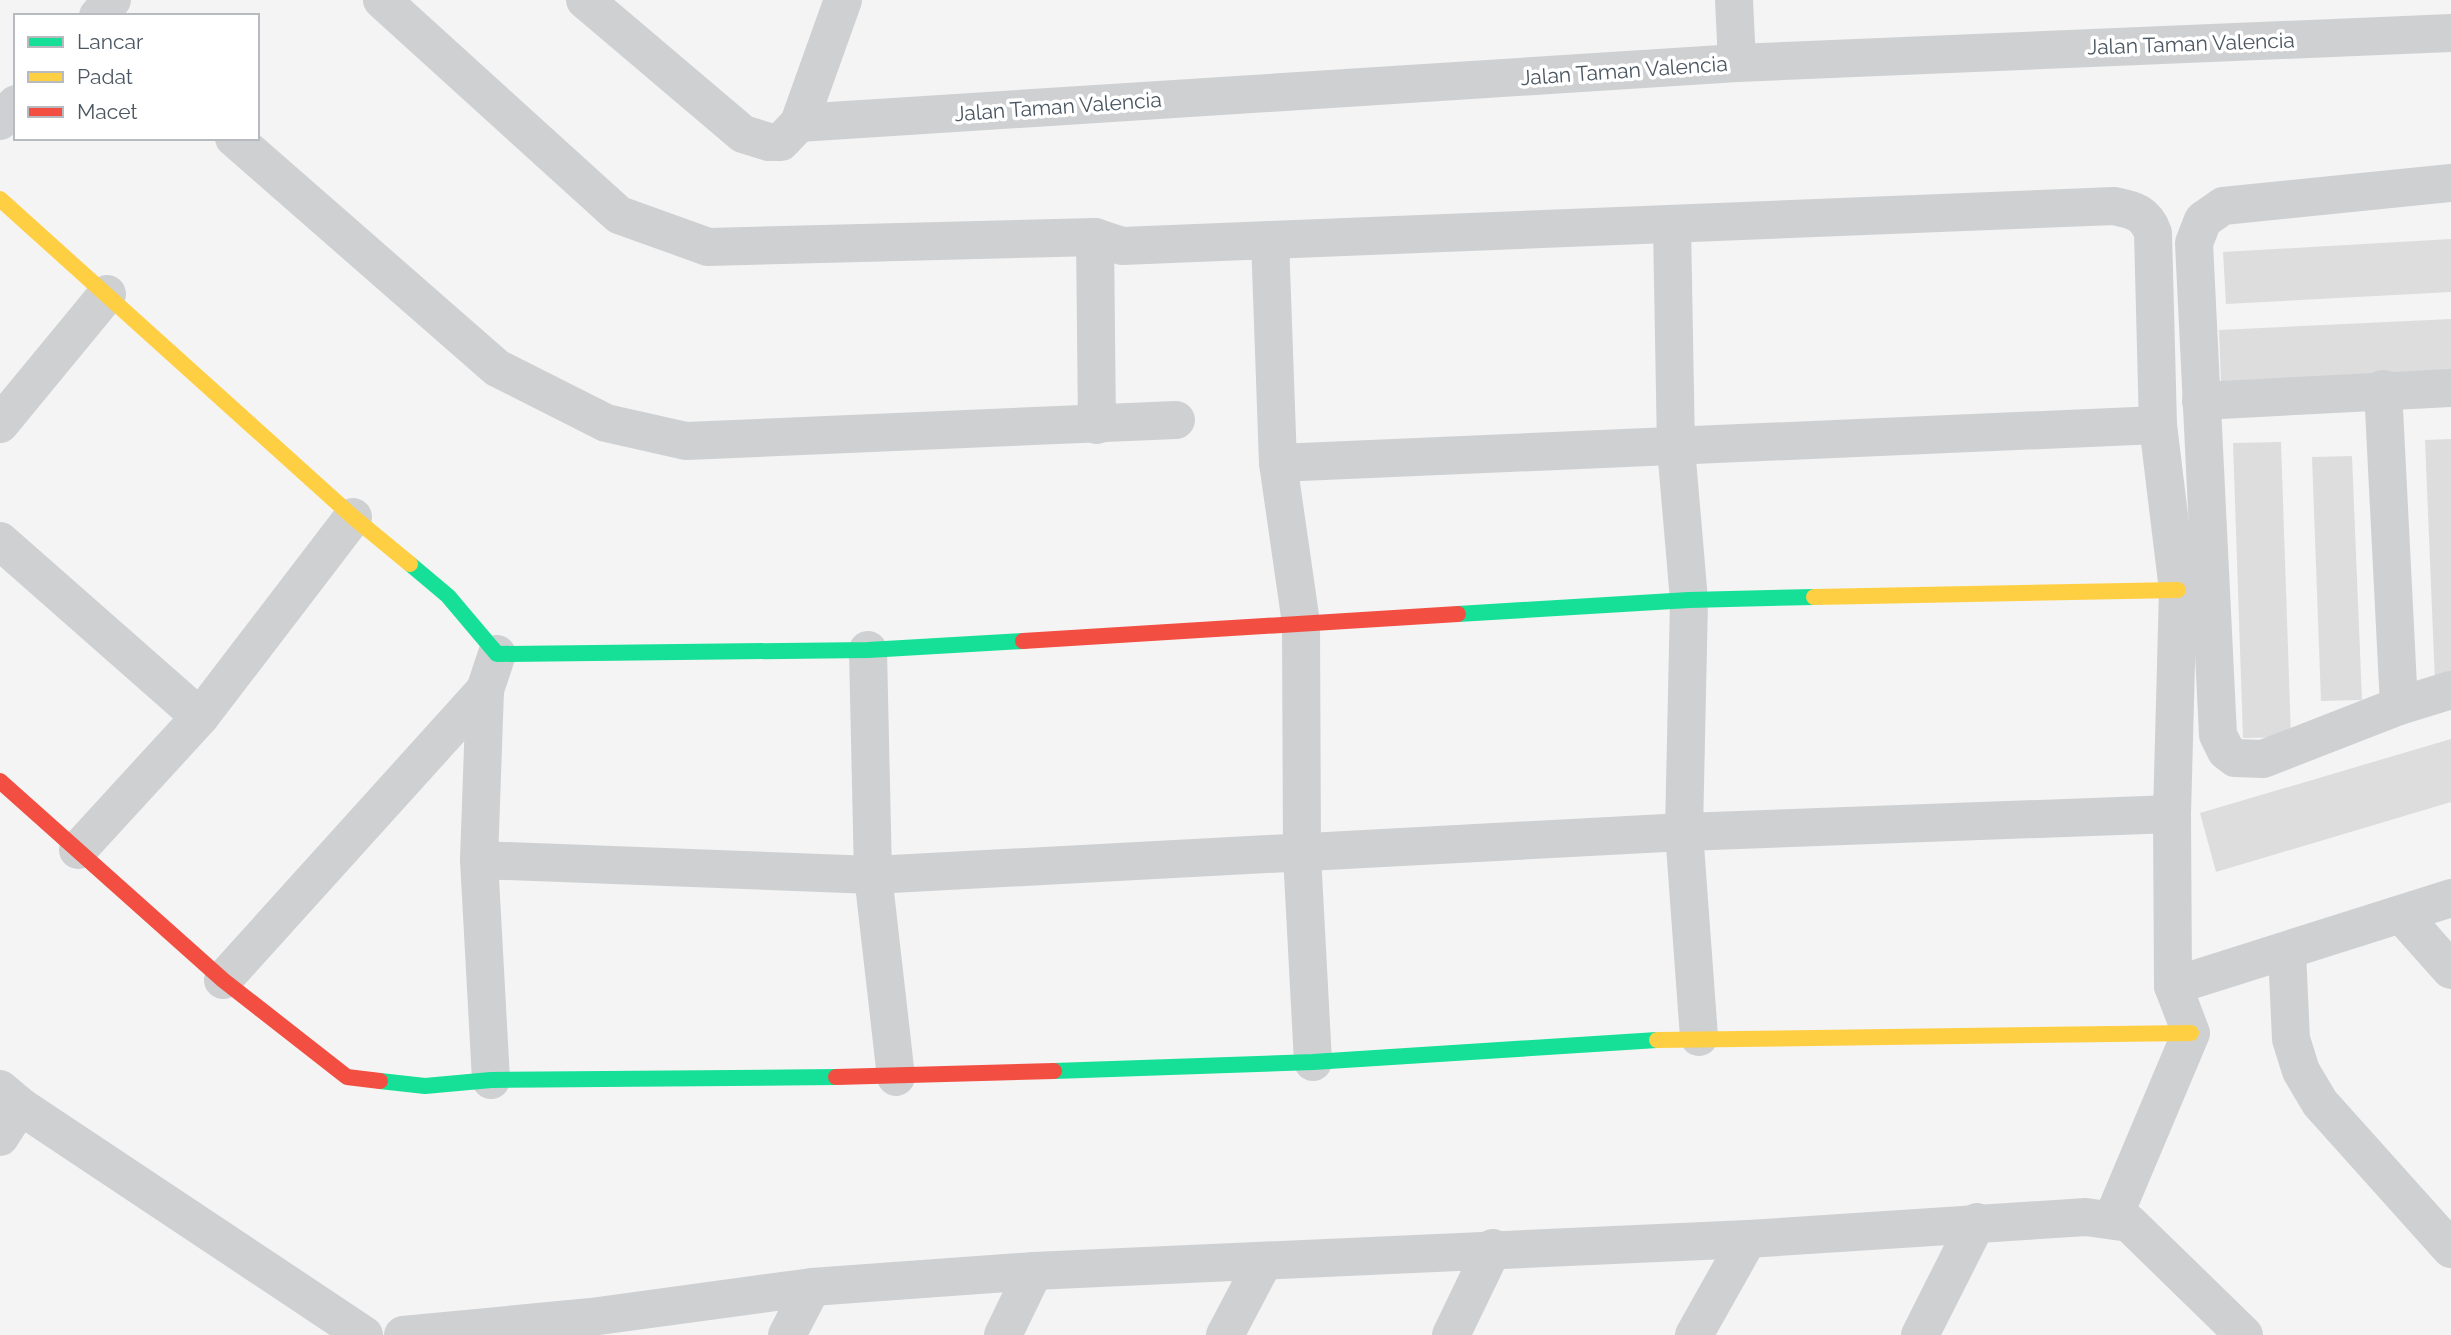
<svg xmlns="http://www.w3.org/2000/svg" width="2451" height="1335" viewBox="0 0 2451 1335" font-family="Raleway,sans-serif">
  <rect width="100%" height="100%" fill="#f4f4f4"/>
  <!-- building -->
  <g fill="#ddddde">
    <polygon points="2451,239 2451,292 2226,304 2223,252"/>
    <polygon points="2451,319 2451,371 2221,382 2219,330"/>
    <polygon points="2451,439 2451,681 2435,682 2425,440"/>
    <polygon points="2281,442 2291,737 2243,738 2233,443"/>
    <polygon points="2352,456 2362,700 2321,701 2312,457"/>
    <polygon points="2451,739 2451,802 2216,872 2200,813"/>
  </g>
  <g fill="none" stroke-linecap="round" stroke-linejoin="round">
    <!-- street -->
    <g stroke="#ced0d2" stroke-width="38">
      <polyline points="382,0 619,215 708,247 1095,237 1122,246 1270,240 1278,463 1301,623 1302,855 1313,1062"/>
      <polyline points="585,0 743,134 769,142 781,142 799,123 843,0"/>
      <polyline points="1734,0 1737,63"/>
      <polyline points="98,16 112,0"/>
      <polyline points="0,121 16,104"/>
      <polyline points="799,123 1737,63 2451,33"/>
      <polyline points="234,138 497,368 606,423 686,441 1176,420"/>
      <polyline points="2451,183 2223,206 2203,220 2194,243 2218,735 2226,751 2235,758 2263,759 2399,706 2451,690"/>
      <polyline points="1672,226 1676,448 1689,600 1684,832 1699,1037"/>
      <polyline points="1095,237 1097,425"/>
      <path d="M1270,240L2114,206C2134,210 2146,213 2153,233L2158,425L2178,590L2172,814L2173,986L2191,1033L2113,1218"/>
      <polyline points="2383,389 2399,706"/>
      <polyline points="2201,401 2451,388"/>
      <polyline points="0,424 107,294"/>
      <polyline points="1278,463 2158,425"/>
      <polyline points="0,541 200,717"/>
      <polyline points="868,650 873,875 896,1077"/>
      <polyline points="485,690 479,860 491,1080"/>
      <polyline points="78,850 200,717 353,517"/>
      <polyline points="479,860 873,875 1684,832 2172,814"/>
      <polyline points="2402,915 2451,970"/>
      <polyline points="2287,952 2291,1039 2301,1071 2320,1103 2451,1249"/>
      <polyline points="223,980 485,690 497,654"/>
      <polyline points="2173,986 2451,898"/>
      <polyline points="0,1089 20,1106 364,1335"/>
      <polyline points="0,1137 20,1106"/>
      <polyline points="403,1335 591,1317 812,1287 1034,1271 1748,1239 2086,1217 2129,1223 2244,1335"/>
      <polyline points="787,1335 812,1287"/>
      <polyline points="1003,1335 1034,1271"/>
      <polyline points="1225,1335 1264,1261"/>
      <polyline points="1451,1335 1493,1248"/>
      <polyline points="1694,1335 1748,1239"/>
      <polyline points="1920,1335 1977,1222"/>
    </g>
    <!-- fast -->
    <g stroke="#16e098" stroke-width="16">
      <polyline points="410,564 448,596 497,654 868,650 1023,641"/>
      <polyline points="1458,614 1689,600 1814,597"/>
      <polyline points="1054,1071 1313,1062 1657,1040"/>
      <polyline points="380,1081 425,1086 491,1080 836,1077"/>
    </g>
    <!-- slow -->
    <g stroke="#ffcf43" stroke-width="16">
      <polyline points="0,199 353,517 410,564"/>
      <polyline points="1814,597 2178,590"/>
      <polyline points="1657,1040 2191,1033"/>
    </g>
    <!-- jam -->
    <g stroke="#f24e42" stroke-width="16">
      <polyline points="1023,641 1458,614"/>
      <polyline points="0,781 223,980 347,1077 380,1081"/>
      <polyline points="836,1077 1054,1071"/>
    </g>
  </g>
  <g text-anchor="middle" stroke-width="7" stroke-linejoin="round" paint-order="stroke">
    <!-- street labels -->
    <g font-size="21" fill="#4a5661" stroke="#fff">
      <text transform="translate(2191 44) rotate(-2)" y="7">Jalan Taman Valencia</text>
      <text transform="translate(1624 71) rotate(-4)" y="7">Jalan Taman Valencia</text>
      <text transform="translate(1058 107) rotate(-4)" y="7">Jalan Taman Valencia</text>
    </g>
  </g>
  <!-- legend -->
  <rect x="14" y="14" width="245" height="126" fill="#ffffff" stroke="#b7bbc0" stroke-width="2"/>
  <rect x="28" y="37" width="35" height="10" fill="#16e098" stroke="#b7bbc0" stroke-width="2"/>
  <text x="77" y="49" font-size="21" fill="#4a5661">Lancar</text>
  <rect x="28" y="72" width="35" height="10" fill="#ffcf43" stroke="#b7bbc0" stroke-width="2"/>
  <text x="77" y="84" font-size="21" fill="#4a5661">Padat</text>
  <rect x="28" y="107" width="35" height="10" fill="#f24e42" stroke="#b7bbc0" stroke-width="2"/>
  <text x="77" y="119" font-size="21" fill="#4a5661">Macet</text>
</svg>
